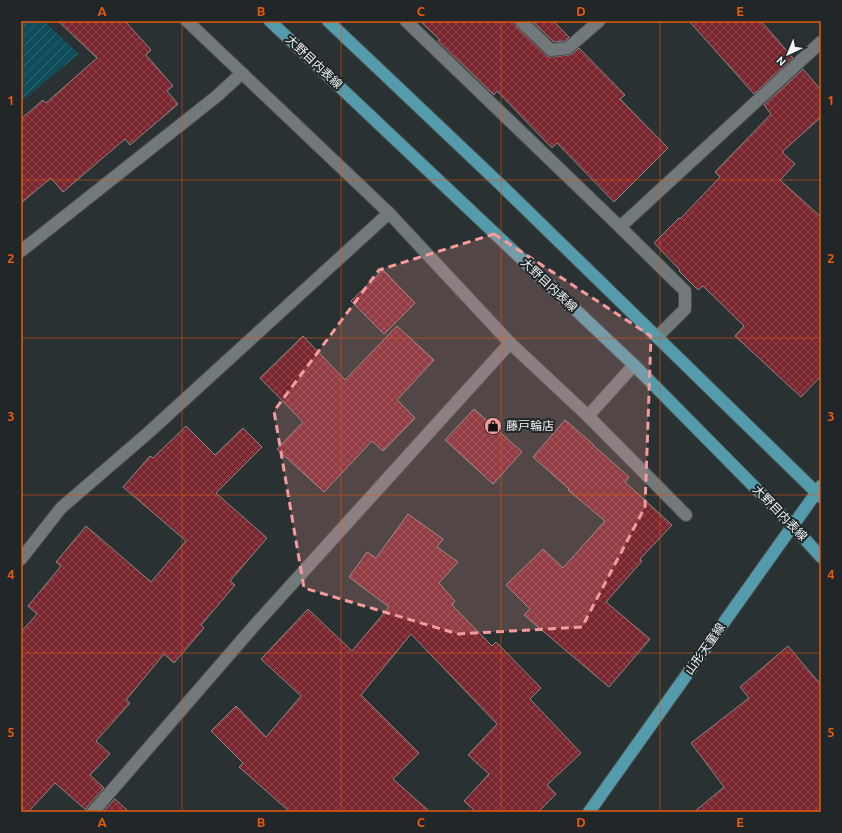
<svg xmlns="http://www.w3.org/2000/svg" width="842" height="833" viewBox="0 0 842 833" font-family="Ubuntu,'Noto Sans JP',sans-serif">
  <defs>
    <pattern id="garden-furrows" width="10" height="10" patternUnits="userSpaceOnUse"><rect width="10" height="10" fill="#104d5a"/><path d="M-1 1l2-2M0 10L10 0M9 11l2-2" fill="none" stroke="#336772"/></pattern>
    <pattern id="building-cross-hatch" width="8" height="8" patternUnits="userSpaceOnUse"><rect width="8" height="8" fill="#7a262e"/><path d="M0 0l8 8M0 8l8-8" fill="none" stroke="#8d464d"/></pattern>
  </defs>
  <rect width="100%" height="100%" fill="#2a3133"/>
  <!-- garden -->
  <polygon fill="url(#garden-furrows)" points="21,21 44,21 79,54 21,101"/>
  <!-- building -->
  <g fill="url(#building-cross-hatch)" stroke="#8e8686">
    <polygon points="58,21 125,21 151,50 146,55 173,86 167,91 178,104 130,145 125,139 63,192 51,178 21,203 21,119 43,100 46,103 97,58"/>
    <polygon points="420,21 514,21 516,26 548,57 552,57 569,55 573,54 579,48 625,95 620,99 668,148 614,202 557,143 552,148 497,91 494,95 438,41 439,39"/>
    <polygon points="532,21 553,21 569,37 565,41 554,42"/>
    <polygon points="689,21 761,21 793,58 754,94"/>
    <polygon points="803,69 821,90 821,117 782,152 795,164 780,180 821,217 821,376 801,397 735,336 744,326 703,286 698,290 679,271 680,270 654,243 679,218 680,219 720,177 715,172 771,114 764,105"/>
    <polygon points="383,270 415,303 384,334 351,301"/>
    <polygon points="397,326 434,360 397,400 415,418 383,451 372,441 324,492 277,449 303,422 260,378 303,336 345,380"/>
    <polygon points="474,409 522,452 493,484 445,440"/>
    <polygon points="565,420 594,445 593,445 629,477 625,482 672,525 640,559 642,561 606,602 650,639 609,687 524,615 530,609 506,585 543,549 563,568 605,521 568,490 569,489 533,457"/>
    <polygon points="186,426 215,455 243,428 262,447 216,493 267,538 230,581 235,585 201,625 204,628 174,663 164,654 126,700 130,703 96,741 110,754 90,775 104,788 87,807 86,810 55,783 28,812 21,812 21,632 37,614 28,606 61,566 56,562 86,526 151,582 186,541 123,487 150,456 153,458"/>
    <polygon points="408,514 443,539 437,547 458,562 439,583 455,601 452,605 492,646 496,642 541,688 530,699 581,753 547,785 556,794 538,812 476,812 464,801 489,774 468,755 497,724 411,634 361,695 419,753 393,779 430,812 290,812 239,767 243,763 211,731 236,706 266,737 301,696 261,659 308,609 352,651 389,607 349,577 367,552 376,558"/>
    <polygon points="788,646 821,685 821,812 694,812 724,787 691,743 749,698 740,687"/>
    <polygon points="115,799 129,812 103,812"/>
  </g>
  <g fill="none" stroke-linecap="round" stroke-linejoin="round">
    <defs>
      <g id="minor">
        <polyline points="187,21 389,213 510,343"/>
        <polyline points="406,21 620,227"/>
        <polyline points="521,21 551,50 568,48 599,21"/>
        <polyline points="21,251 217,96 242,73"/>
        <polyline points="657,337 685,309 685,291 620,227 821,42"/>
        <polyline points="588,416 634,365"/>
        <polyline points="21,559 61,508 148,433 389,213"/>
        <polyline points="93,812 254,626 510,343 588,416 686,515"/>
      </g>
      <g id="major">
        <polyline points="270,21 634,365 793,526 821,557"/>
        <polyline points="328,21 501,185 821,497"/>
        <polyline points="589,812 821,486"/>
      </g>
    </defs>
    <!-- minor casing -->
    <use href="#minor" stroke="#484d4e" stroke-width="14"/>
    <!-- major casing -->
    <use href="#major" stroke="#484d4e" stroke-width="14"/>
    <!-- minor -->
    <use href="#minor" stroke="#71797b" stroke-width="12"/>
    <!-- major -->
    <use href="#major" stroke="#549bab" stroke-width="12"/>
  </g>
  <!-- marked area -->
  <path fill="#f59b9c" fill-opacity="0.2" stroke="#f59b9c" stroke-width="3" stroke-dasharray="8 5" stroke-linejoin="round" d="M494,234L651,336L645,507L582,627L458,634L304,588L274,411L379,270Z"/>
  <!-- grid -->
  <path fill="none" stroke="#e8590c" stroke-width="1" stroke-opacity="0.55" d="M182,21V812M341,21V812M501,21V812M660,21V812M21,180H821M21,338H821M21,495H821M21,653H821"/>
  <!-- icons -->
  <defs>
    <symbol id="shop-disc" viewBox="-11 -11 22 22"><circle r="9.5" fill="#f59b9c" stroke="#212729"/><path d="M-5-2.5h2.3a2.7 3.5 0 0 1 5.4 0H5L5.5 6h-11ZM-1.5-2.5h3a1.5 2.3 0 0 0-3 0Z" fill="#111"/></symbol>
  </defs>
  <g fill-rule="evenodd">
    <use href="#shop-disc" x="483" y="416" width="20" height="20"/>
  </g>
  <g text-anchor="middle" stroke-width="4" stroke-linejoin="round" paint-order="stroke">
    <!-- street labels -->
    <g font-size="12" fill="#eff3f4" stroke="#212729">
      <text transform="translate(314 62) rotate(43)" y="4">大野目内表線</text>
      <text transform="translate(549 285) rotate(43)" y="4">大野目内表線</text>
      <text transform="translate(780 513) rotate(46)" y="4">大野目内表線</text>
      <text transform="translate(705 649) rotate(-55)" y="4">山形天童線</text>
    </g>
    <!-- poi labels -->
    <g font-size="12" fill="#eff3f4" stroke="#212729" text-anchor="start">
      <text x="506" y="430">藤戸輪店</text>
    </g>
  </g>
  <!-- border -->
  <rect width="842" height="833" fill="none" stroke="#212729" stroke-width="44"/>
  <!-- north arrow -->
  <g transform="translate(788 54) rotate(224)" stroke="#212729" stroke-width="3" paint-order="stroke">
  <path d="M0-3L7 15L0 10L-7 15Z" fill="#eff3f4"/>
  <text y="-6" font-size="11" font-weight="bold" text-anchor="middle" fill="#eff3f4">N</text>
  </g>
  <rect x="22" y="22" width="798" height="789" fill="none" stroke="#e8590c" stroke-width="1.5"/>
  <g font-size="13" text-anchor="middle" font-weight="bold" fill="#e8590c">
    <text x="102" y="16">A</text>
    <text x="261" y="16">B</text>
    <text x="421" y="16">C</text>
    <text x="581" y="16">D</text>
    <text x="740" y="16">E</text>
    <text x="11" y="105">1</text>
    <text x="831" y="105">1</text>
    <text x="11" y="263">2</text>
    <text x="831" y="263">2</text>
    <text x="11" y="421">3</text>
    <text x="831" y="421">3</text>
    <text x="11" y="579">4</text>
    <text x="831" y="579">4</text>
    <text x="11" y="737">5</text>
    <text x="831" y="737">5</text>
    <text x="102" y="827">A</text>
    <text x="261" y="827">B</text>
    <text x="421" y="827">C</text>
    <text x="581" y="827">D</text>
    <text x="740" y="827">E</text>
  </g>
</svg>
